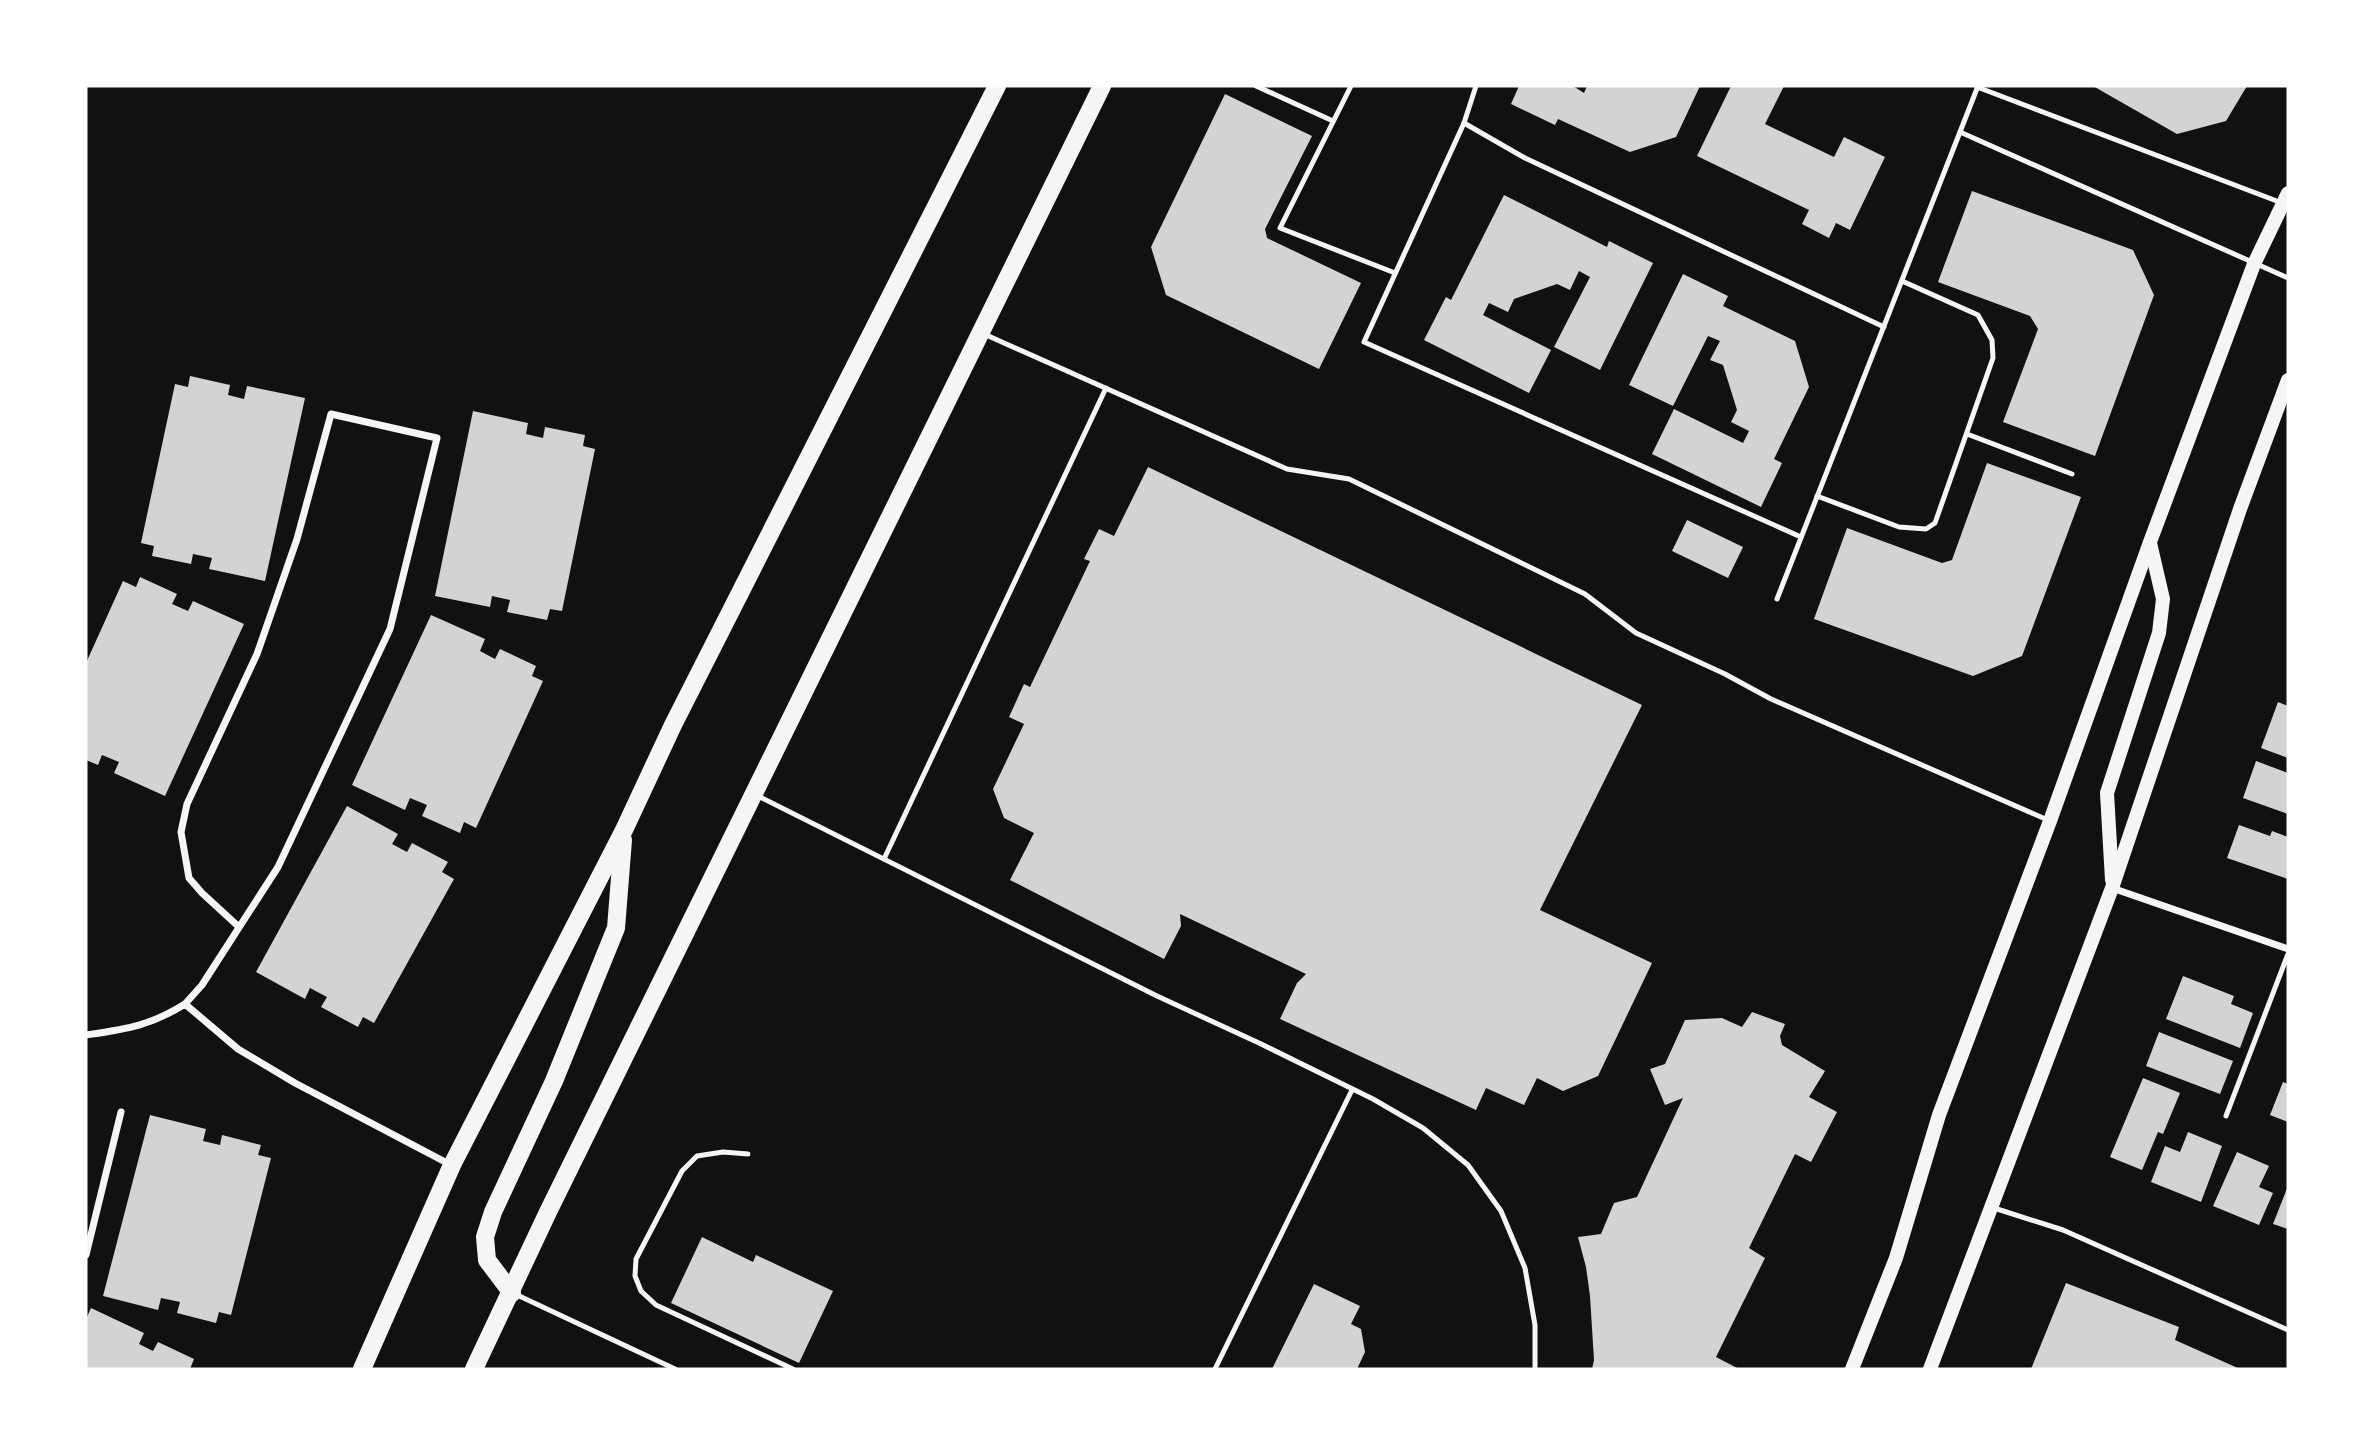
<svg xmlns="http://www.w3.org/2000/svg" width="2374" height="1455" viewBox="0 0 2374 1455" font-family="Figtree,sans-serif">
  <rect width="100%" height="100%" fill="#111"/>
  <!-- building -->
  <g fill="#d3d3d3">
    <polygon points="1519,86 1573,86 1584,93 1587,86 1700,86 1676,137 1630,152 1558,119 1555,125 1511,104"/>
    <polygon points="1731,86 1784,86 1765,124 1834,157 1844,137 1885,157 1850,230 1836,223 1829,238 1802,224 1809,210 1697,156"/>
    <polygon points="2093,86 2247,86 2226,121 2177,134"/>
    <polygon points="1225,94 1312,136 1265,229 1267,238 1361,283 1319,369 1166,295 1151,247"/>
    <polygon points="1972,191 2133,250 2154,295 2095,456 2003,422 2038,329 2030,316 1938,282"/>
    <polygon points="1504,195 1607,247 1609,241 1653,263 1600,370 1554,347 1590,277 1579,271 1570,290 1557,284 1514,299 1508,312 1489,303 1483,315 1551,350 1529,393 1424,340 1446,297 1451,300"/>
    <polygon points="1683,274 1728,296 1723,306 1795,341 1809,387 1774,459 1782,463 1761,507 1652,454 1674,409 1743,443 1749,431 1731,422 1737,410 1723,365 1710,360 1720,341 1708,336 1673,406 1629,385"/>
    <polygon points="190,376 230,385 228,395 244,399 247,386 305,398 265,581 209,569 212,558 193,554 191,564 152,556 154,546 141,543 175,384 188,387"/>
    <polygon points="473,411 528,423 526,434 543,438 545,427 585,435 583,446 595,449 562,611 550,609 547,620 507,612 510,600 492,596 490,607 435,596"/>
    <polygon points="1987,463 2081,497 2022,656 1973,676 1814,619 1847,528 1942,563 1952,560"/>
    <polygon points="1148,467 1642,705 1540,910 1652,963 1598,1076 1563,1091 1537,1078 1524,1105 1486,1088 1476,1110 1280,1019 1297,983 1306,974 1180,914 1181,926 1164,959 1010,880 1034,833 1004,818 993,789 1024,724 1009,717 1024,684 1030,687 1090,561 1084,559 1099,529 1114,536"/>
    <polygon points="1687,520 1743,547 1728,578 1672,551"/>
    <polygon points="140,577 177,594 172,604 188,611 193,601 244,624 165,796 114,773 119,762 102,755 98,765 86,760 86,663 123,581 136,587"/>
    <polygon points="431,615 485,639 480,651 495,659 500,649 536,666 532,676 543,681 476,828 464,822 460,833 422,816 427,805 410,798 405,810 352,785"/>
    <polygon points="2278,702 2288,706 2288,758 2261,748"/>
    <polygon points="2256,761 2288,773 2288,814 2243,798"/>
    <polygon points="347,806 398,834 392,844 407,852 412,843 448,862 442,872 454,879 374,1023 363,1017 358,1027 321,1007 327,997 310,988 305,999 256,972"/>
    <polygon points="2239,825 2270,836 2272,831 2288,837 2288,879 2227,858"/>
    <polygon points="2183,976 2234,996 2231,1004 2253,1013 2240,1048 2166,1019"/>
    <polygon points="1752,1012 1785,1024 1780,1036 1782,1045 1825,1071 1809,1097 1837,1112 1811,1162 1795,1154 1749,1248 1765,1258 1716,1357 1739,1369 1592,1369 1594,1360 1590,1296 1586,1267 1578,1237 1601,1234 1614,1203 1637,1197 1683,1098 1665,1105 1650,1069 1665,1064 1685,1020 1722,1018 1742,1027"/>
    <polygon points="2159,1032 2233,1061 2220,1094 2146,1066"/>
    <polygon points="2143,1078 2180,1093 2163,1134 2158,1132 2142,1170 2110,1157"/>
    <polygon points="2283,1082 2288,1084 2288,1122 2270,1115"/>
    <polygon points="150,1115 206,1129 203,1141 220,1145 222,1135 261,1145 258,1155 271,1158 231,1315 219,1312 216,1323 177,1313 180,1302 161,1298 158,1310 103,1296"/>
    <polygon points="2188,1132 2222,1146 2201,1202 2151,1182 2165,1146 2180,1152"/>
    <polygon points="2237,1152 2269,1166 2259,1187 2273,1193 2259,1225 2213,1206"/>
    <polygon points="2288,1186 2288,1229 2273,1224"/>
    <polygon points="702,1237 753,1262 756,1255 833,1291 799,1363 671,1303"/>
    <polygon points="2066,1283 2179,1327 2175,1340 2240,1369 2031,1369"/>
    <polygon points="1314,1284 1360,1306 1351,1324 1361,1329 1365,1352 1357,1369 1272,1369"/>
    <polygon points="91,1308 144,1333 139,1344 153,1351 158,1342 194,1359 190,1369 86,1369 86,1319"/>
  </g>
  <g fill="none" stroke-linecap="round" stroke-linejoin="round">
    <!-- service -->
    <g stroke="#f5f5f5" stroke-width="5">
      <polyline points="1256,86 1333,121"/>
      <polyline points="1351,86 1280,228 1395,273"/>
      <polyline points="1476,86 1464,123 1364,342 1801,537"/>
      <polyline points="1977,87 2282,203"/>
      <polyline points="1464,123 1525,158 1884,327"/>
      <polyline points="1960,132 2288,278"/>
      <polyline points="984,334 1287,469 1349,479 1585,594 1636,633 1725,674 1771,699 2050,821"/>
      <polyline points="1967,434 2072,474"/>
      <polyline points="1817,496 1899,527 1926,529 1935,523 1993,358 1992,340 1978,315 1902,281"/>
      <polyline points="1777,599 1978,86"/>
      <polyline points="758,796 1157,996 1259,1043 1373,1099 1423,1128 1468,1165 1501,1211 1525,1268 1535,1325 1535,1369"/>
      <polyline points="884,859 1106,388"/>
      <polyline points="2226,1116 2288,954"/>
      <polyline points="748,1154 723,1152 697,1156 682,1171 636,1259 635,1276 641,1291 656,1305 793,1369"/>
      <polyline points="1994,1208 2063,1230 2288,1330"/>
      <polyline points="515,1294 675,1369"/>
      <polyline points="1215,1369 1352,1090"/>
    </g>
    <!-- minor -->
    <g stroke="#f5f5f5" stroke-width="7">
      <polyline points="2112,888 2288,949"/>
      <polyline points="185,1004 202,985 278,867 390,629 437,438 331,414 297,539 257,654 187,804 181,832 189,878 202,893 239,927"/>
      <path d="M86,1035C126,1029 150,1026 185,1004L238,1049L295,1083L451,1165"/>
      <polyline points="86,1255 121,1112"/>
    </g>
    <!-- secondary -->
    <g stroke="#f5f5f5" stroke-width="14">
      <polyline points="2112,880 2107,793 2159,633 2163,599 2150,543"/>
      <polyline points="1852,1369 1896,1258 1939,1115 2050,821 2150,542 2254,264 2288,193"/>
      <polyline points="1930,1369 2112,888 2240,509 2288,380"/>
    </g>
    <!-- primary -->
    <g stroke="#f5f5f5" stroke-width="18">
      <polyline points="512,1293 487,1260 485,1237 493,1212 554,1081 616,928 623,840"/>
      <polyline points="362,1369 452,1165 624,830 673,725 997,86"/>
      <polyline points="474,1369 548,1212 1102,86"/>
    </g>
  </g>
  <!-- border -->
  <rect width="2374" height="1455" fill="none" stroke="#ffffff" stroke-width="175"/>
</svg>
